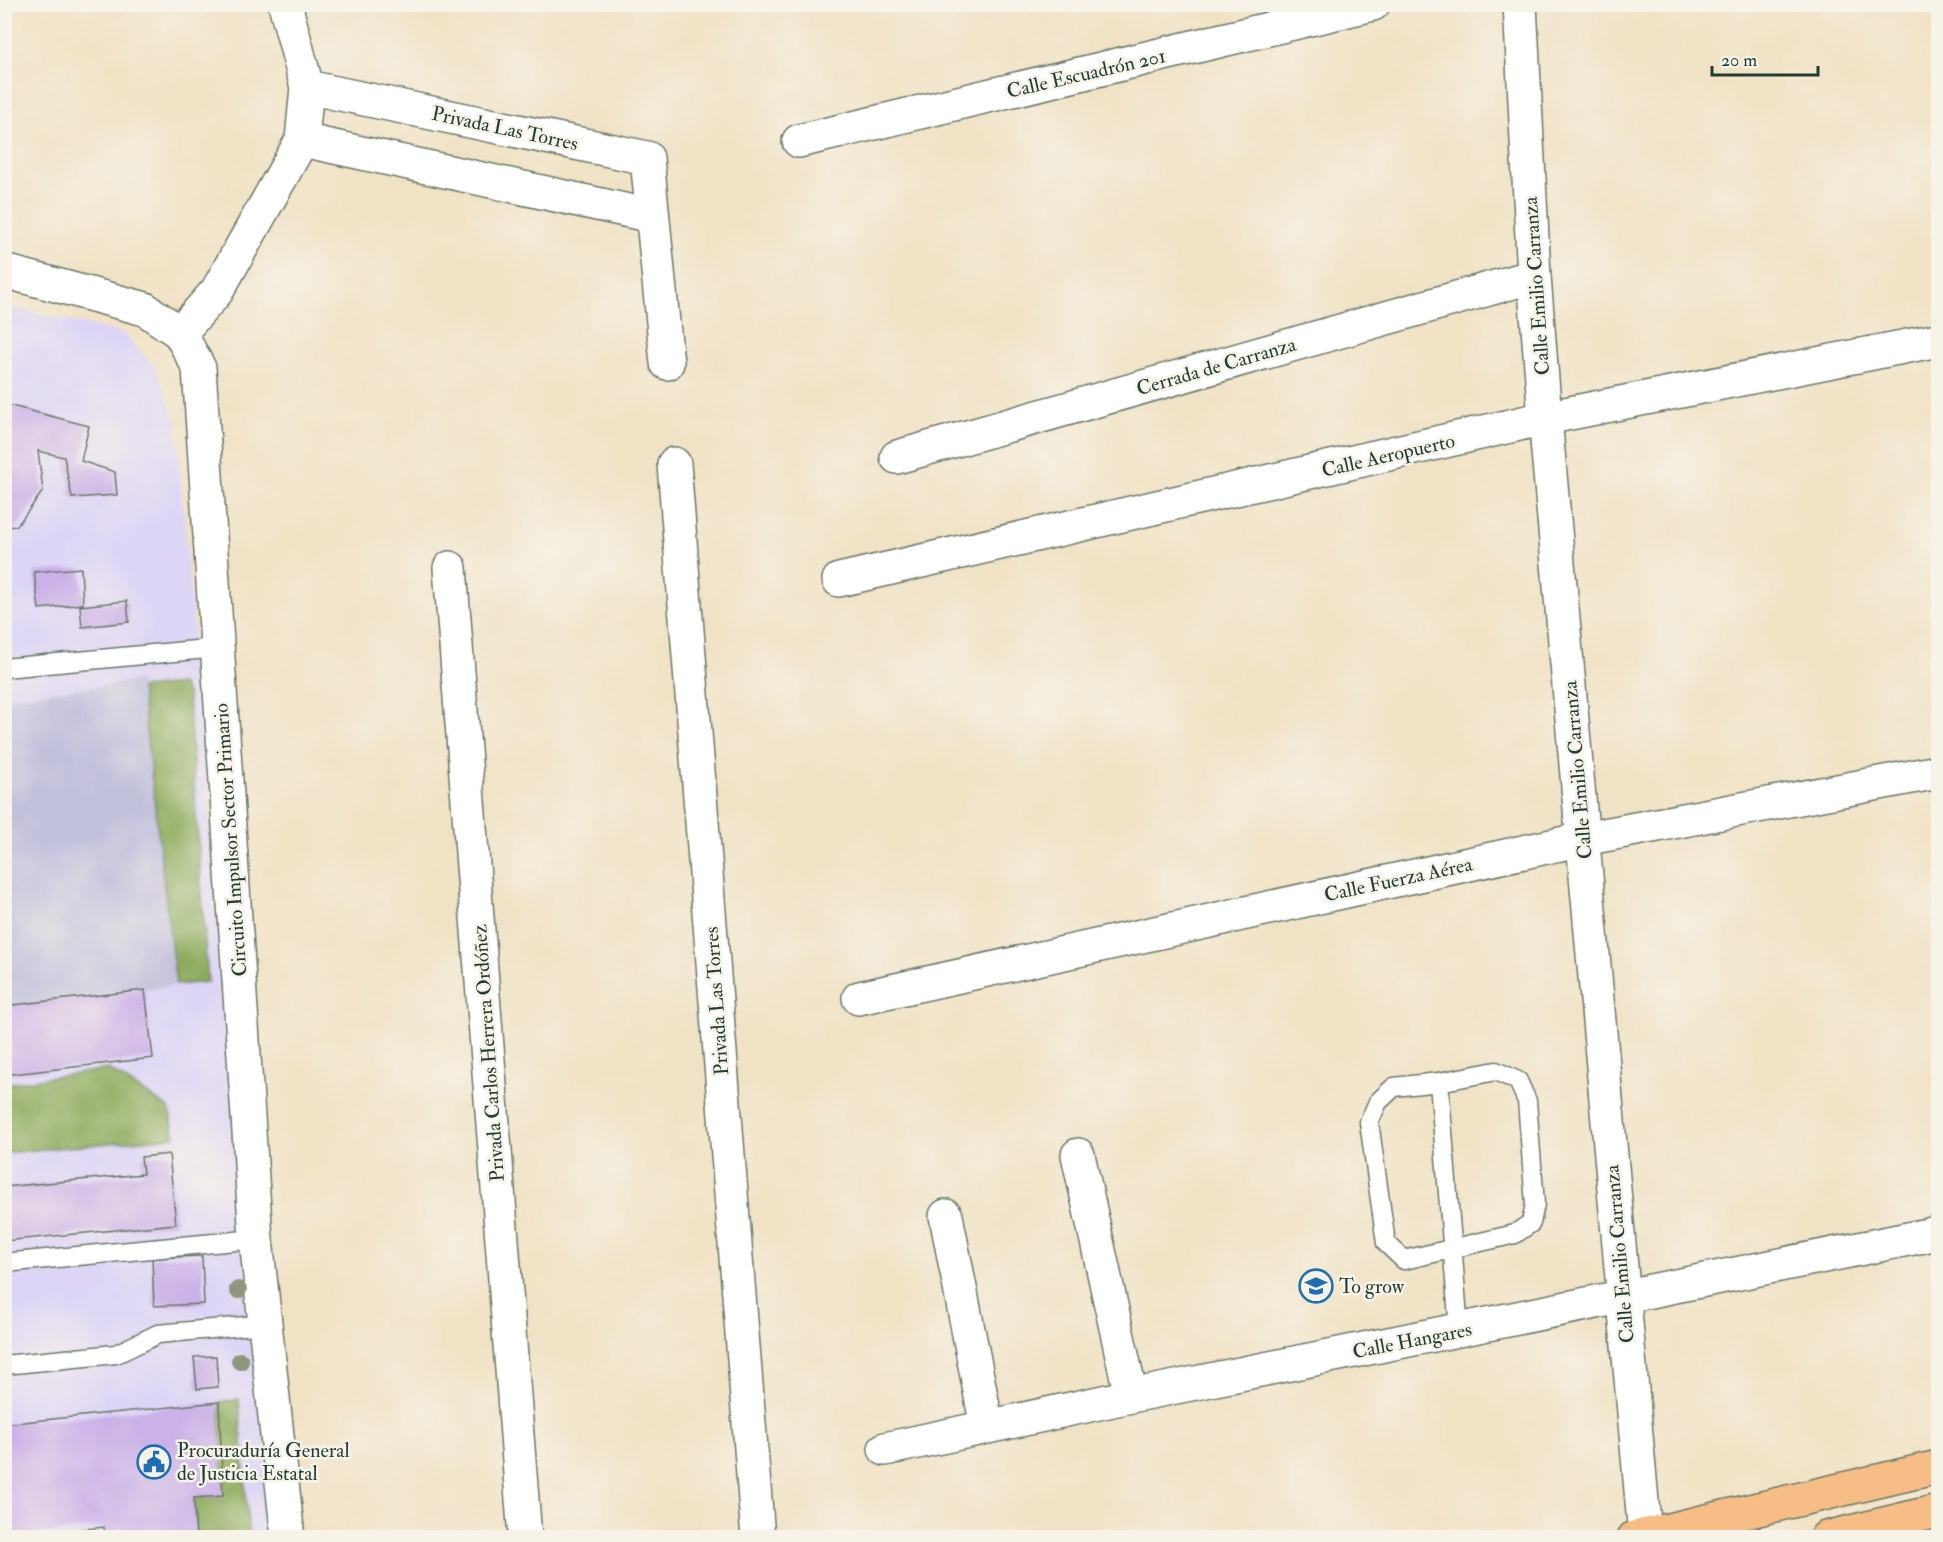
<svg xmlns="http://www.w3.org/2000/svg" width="1943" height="1542" viewBox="0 0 1943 1542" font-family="'IM FELL Double Pica',serif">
  <rect width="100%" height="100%" fill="#f7f3e8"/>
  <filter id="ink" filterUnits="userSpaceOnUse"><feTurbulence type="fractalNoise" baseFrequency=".0167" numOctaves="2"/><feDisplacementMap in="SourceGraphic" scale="12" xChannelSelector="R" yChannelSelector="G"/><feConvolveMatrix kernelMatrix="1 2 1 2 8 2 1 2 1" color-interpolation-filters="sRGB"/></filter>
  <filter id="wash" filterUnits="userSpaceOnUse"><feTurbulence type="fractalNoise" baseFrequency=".008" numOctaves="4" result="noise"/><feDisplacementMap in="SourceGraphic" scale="24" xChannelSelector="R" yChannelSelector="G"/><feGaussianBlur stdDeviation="1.35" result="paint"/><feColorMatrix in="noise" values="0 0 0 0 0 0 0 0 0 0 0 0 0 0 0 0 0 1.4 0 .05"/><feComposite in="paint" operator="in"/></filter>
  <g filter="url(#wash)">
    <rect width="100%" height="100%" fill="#f0e2c5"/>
    <!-- built -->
    <polygon fill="#ddd5f6" points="5,306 123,333 156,368 176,422 272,1537 5,1538"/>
    <!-- industrial -->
    <polygon fill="#c2c1dc" points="140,681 176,985 5,1006 4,698"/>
    <!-- forest -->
    <g fill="#8eab5d" stroke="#567448" stroke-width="1.5">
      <polygon points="181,684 188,695 208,982 176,985 141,688"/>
      <polygon points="108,1069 169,1108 175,1137 5,1153 5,1084"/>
      <polygon points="239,1399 249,1537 196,1537 194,1498 222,1496 219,1402"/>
    </g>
    <g id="blocks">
      <!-- building -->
      <g fill="#cab1e8">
        <polygon points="4,404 89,426 81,461 115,472 117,495 72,498 64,457 38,451 43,491 17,526 4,527"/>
        <polygon points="81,568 83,604 39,609 34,572"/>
        <polygon points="127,601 129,622 82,627 80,606"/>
        <polygon points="145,990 153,1058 4,1075 4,1006"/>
        <polygon points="169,1154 176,1224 4,1241 4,1187 143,1174 141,1157"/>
        <polygon points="202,1256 204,1304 154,1306 152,1258"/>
        <polygon points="216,1356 218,1387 197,1389 194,1357"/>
        <polygon points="219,1402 223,1496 194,1498 196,1538 105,1538 104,1527 4,1537 4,1424"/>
      </g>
    </g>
  </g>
  <g filter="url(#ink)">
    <use href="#blocks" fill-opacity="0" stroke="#687767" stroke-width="1.5"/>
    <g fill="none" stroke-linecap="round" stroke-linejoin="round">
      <defs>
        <g id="service">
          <polyline points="4,668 217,648"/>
          <polygon points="1496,1071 1518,1081 1527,1101 1535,1204 1531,1223 1515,1234 1404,1260 1386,1243 1369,1122 1378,1102 1394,1087 1439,1082"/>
          <polyline points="1439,1082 1459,1330"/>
          <polyline points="4,1263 256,1239"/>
          <polyline points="4,1365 116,1354 158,1334 265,1324"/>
        </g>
        <g id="minor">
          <polyline points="1520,4 1534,276 1545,418 1645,1535"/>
          <polyline points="307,87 647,158 667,363"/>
          <polyline points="302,140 652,216"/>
          <polyline points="799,141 1373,4"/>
          <polyline points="4,271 145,309 180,333 199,368 256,1239 288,1538"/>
          <polyline points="180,333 217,291 302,140 307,87 285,4"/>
          <polyline points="897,457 1534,276"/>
          <polyline points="674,464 758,1538"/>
          <polyline points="450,568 525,1538"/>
          <polyline points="839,580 1545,418 1938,340"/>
          <polyline points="859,998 1583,839 1938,772"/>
          <polyline points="1078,1155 1131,1396"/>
          <polyline points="946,1216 987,1427"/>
          <polyline points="885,1449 1131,1396 1938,1233"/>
        </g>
        <polyline id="primary" points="1634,1538 1938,1467"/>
        <polyline id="trunk" points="1826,1538 1938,1511"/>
      </defs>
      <!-- service casing -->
      <use href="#service" stroke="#687767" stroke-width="21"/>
      <!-- minor casing -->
      <use href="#minor" stroke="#687767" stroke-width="36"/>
      <!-- primary casing -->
      <use href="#primary" stroke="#687767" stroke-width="36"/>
      <!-- trunk casing -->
      <use href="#trunk" stroke="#687767" stroke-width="36"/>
      <!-- service -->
      <use href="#service" stroke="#fff" stroke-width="18"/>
      <!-- minor -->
      <use href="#minor" stroke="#fff" stroke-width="33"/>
      <!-- primary -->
      <use href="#primary" stroke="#f6be86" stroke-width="33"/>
      <!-- trunk -->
      <use href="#trunk" stroke="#f6be86" stroke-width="33"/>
    </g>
    <!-- trees -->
    <g fill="#8e967b">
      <circle cx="238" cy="1290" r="9"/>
      <circle cx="240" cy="1361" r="9"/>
    </g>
  </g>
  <!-- icons -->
  <defs>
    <symbol id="school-ring" viewBox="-11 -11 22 22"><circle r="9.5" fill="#f7f3e8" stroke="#1f6fb2" stroke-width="1.5"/><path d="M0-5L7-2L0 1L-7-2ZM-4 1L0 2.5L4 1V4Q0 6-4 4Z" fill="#1f6fb2"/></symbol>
    <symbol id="civic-ring" viewBox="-11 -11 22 22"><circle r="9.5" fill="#f7f3e8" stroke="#1f6fb2" stroke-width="1.5"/><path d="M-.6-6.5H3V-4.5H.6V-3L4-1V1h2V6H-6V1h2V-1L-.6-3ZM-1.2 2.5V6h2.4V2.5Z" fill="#1f6fb2"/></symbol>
  </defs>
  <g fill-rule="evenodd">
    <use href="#school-ring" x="1297" y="1267" width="38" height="38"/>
    <use href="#civic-ring" x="135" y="1443" width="38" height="38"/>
  </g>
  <g text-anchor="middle" stroke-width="5" stroke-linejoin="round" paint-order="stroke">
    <!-- street labels -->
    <g font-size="20" fill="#1f3d34" stroke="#f7f3e8">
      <text transform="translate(1086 73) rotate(-13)" y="7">Calle Escuadrón 201</text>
      <text transform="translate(505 128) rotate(12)" y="7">Privada Las Torres</text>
      <text transform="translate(1536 286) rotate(-94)" y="7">Calle Emilio Carranza</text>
      <text transform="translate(1216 366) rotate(-16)" y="7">Cerrada de Carranza</text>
      <text transform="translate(1388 455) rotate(-13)" y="7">Calle Aeropuerto</text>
      <text transform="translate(1577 770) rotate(-95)" y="7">Calle Emilio Carranza</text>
      <text transform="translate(230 840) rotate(-94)" y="7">Circuito Impulsor Sector Primario</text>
      <text transform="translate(1398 879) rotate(-12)" y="7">Calle Fuerza Aérea</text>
      <text transform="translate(716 1001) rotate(-94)" y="7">Privada Las Torres</text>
      <text transform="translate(488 1053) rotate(-94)" y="7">Privada Carlos Herrera Ordóñez</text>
      <text transform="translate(1619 1254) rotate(-95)" y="7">Calle Emilio Carranza</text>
      <text transform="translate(1412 1340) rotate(-11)" y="7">Calle Hangares</text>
    </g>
    <!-- poi labels -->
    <g font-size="20" fill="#1f3d34" stroke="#f7f3e8" text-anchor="start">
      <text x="1339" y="1293">To grow</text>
      <text x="177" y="1457">Procuraduría General<tspan x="177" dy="23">de Justicia Estatal</tspan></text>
    </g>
  </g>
  <!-- margin -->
  <rect width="1943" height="1542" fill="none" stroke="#f7f3e8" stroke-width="24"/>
  <!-- scale -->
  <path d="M1712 66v9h106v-9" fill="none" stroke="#1f3d34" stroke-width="3"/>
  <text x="1721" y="66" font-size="18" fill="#1f3d34" stroke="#f7f3e8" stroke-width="4.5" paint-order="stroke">20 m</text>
</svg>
